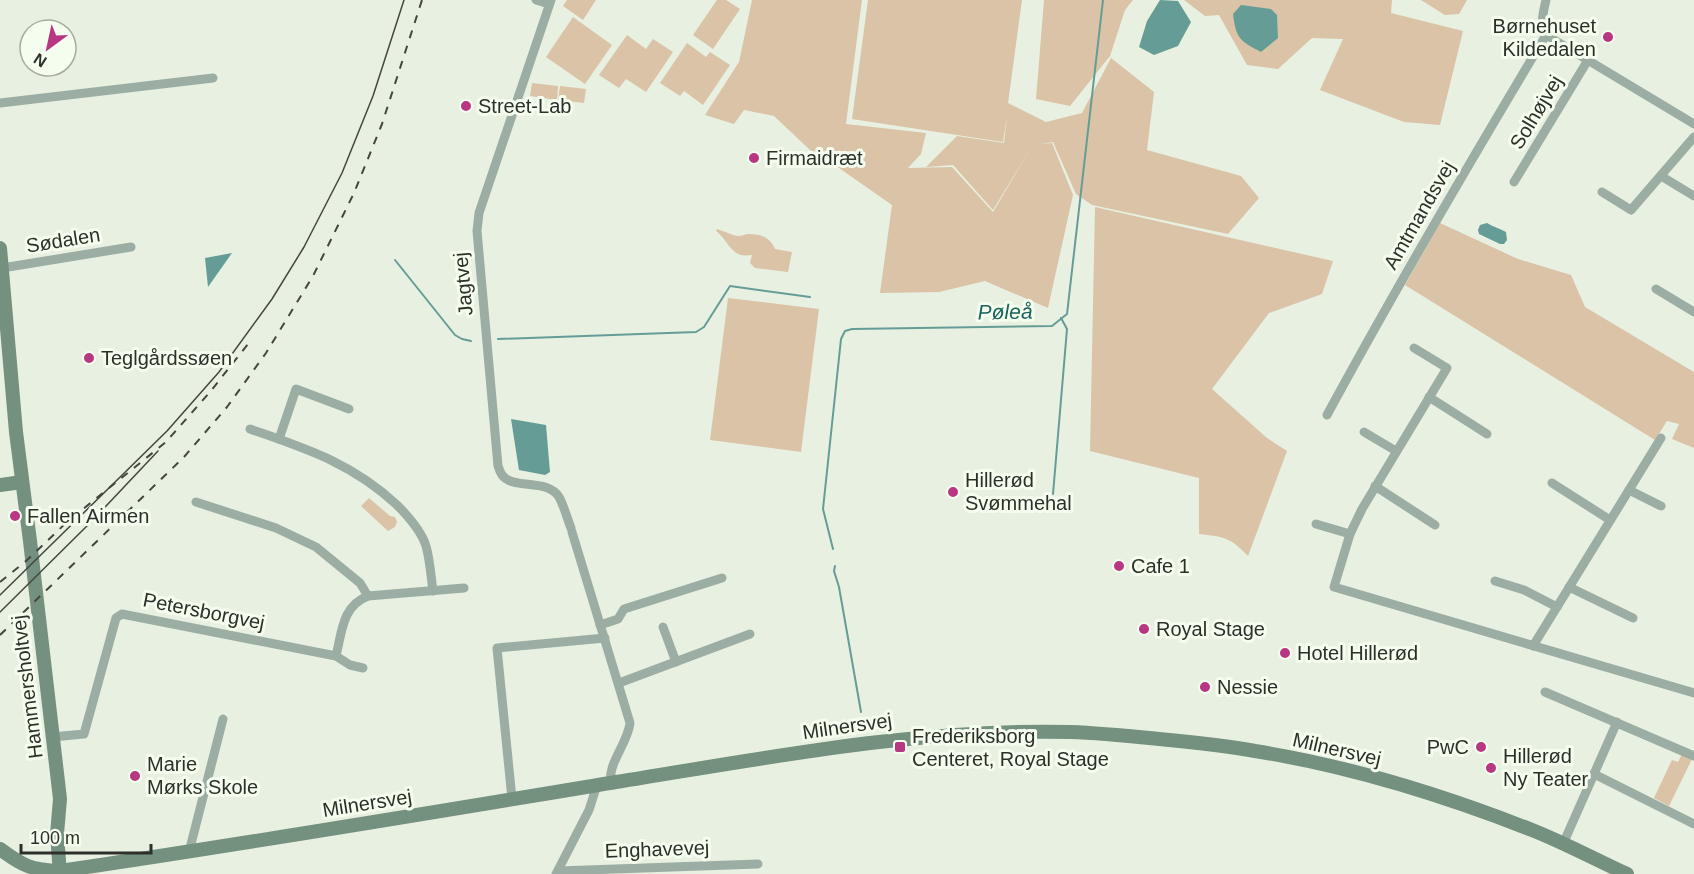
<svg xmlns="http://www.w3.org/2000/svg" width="1694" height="874" viewBox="0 0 1694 874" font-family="Arial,sans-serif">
  <rect width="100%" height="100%" fill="#e8f0e1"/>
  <!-- green -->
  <g fill="#dac3a7">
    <polygon points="567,0 596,0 583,20 563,6"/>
    <polygon points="717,0 726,0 740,9 713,49 693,35"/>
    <polygon points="752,0 862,0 846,124 926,133 921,154 908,168 952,167 993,212 1032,146 993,210 953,165 926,167 957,136 1004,143 1007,116 1003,142 852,119 868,0 1022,0 1008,103 1046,122 1082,113 1111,58 1154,92 1147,150 1241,176 1259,198 1228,234 1092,205 1076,194 1053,142 1041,144 1052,143 1073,195 1048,308 985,281 939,292 880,293 892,205 829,161 810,150 774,116 744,110 734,124 705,115 739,62"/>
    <polygon points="1044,0 1133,0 1125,10 1110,56 1070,106 1036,99"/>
    <polygon points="1184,0 1392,0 1391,13 1463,31 1440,125 1404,122 1320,90 1343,39 1312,38 1278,69 1247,65 1219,15 1205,16"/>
    <polygon points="1421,0 1467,0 1459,14 1445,15"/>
    <polygon points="573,17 612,45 585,84 546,57"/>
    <polygon points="627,35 646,49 653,39 673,52 646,92 626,79 619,88 599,75"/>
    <polygon points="687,43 706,57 710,52 730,65 703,105 684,91 680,96 660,83"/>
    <polygon points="532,83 558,86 557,100 530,96"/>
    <polygon points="560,86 586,89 584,103 558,100"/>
    <path d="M1095,207L1333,261L1322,294L1269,313L1212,389L1267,438L1287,451L1248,556C1230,537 1224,537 1199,534V478L1090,451Z"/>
    <polygon points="1440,223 1518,259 1571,275 1585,307 1694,372 1694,448 1672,439 1679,424 1667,421 1655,440 1405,285"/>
    <path d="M717,229C724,231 733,236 739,236C742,236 745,234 749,234C760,234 770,237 775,249L792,252L788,272L755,268L750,263L752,255C748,255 745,256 741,255C730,252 725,237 716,231Z"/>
    <polygon points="728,298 819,309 801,452 710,440"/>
    <polygon points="369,498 390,516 395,517 397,522 395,527 388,531 361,506"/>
    <polygon points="1682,754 1692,759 1669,806 1654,798 1672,760 1678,762"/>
  </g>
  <!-- water -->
  <g fill="#659d96">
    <polygon points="1160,0 1178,1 1191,22 1178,46 1154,55 1139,47 1147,21"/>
    <path d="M1241,5L1271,9L1277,15L1278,38L1261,52C1240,41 1236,39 1233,14Z"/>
    <path d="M1487,223C1493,227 1499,228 1506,232L1507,240L1504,244H1500L1479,234L1478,230L1480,225Z"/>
    <polygon points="232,253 208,287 205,258"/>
    <polygon points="511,419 546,425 550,472 545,475 519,470"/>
  </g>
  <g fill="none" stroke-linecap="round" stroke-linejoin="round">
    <!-- stream -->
    <g stroke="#659d96" stroke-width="2">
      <polyline points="395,260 455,335 462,339 471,341"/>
      <polyline points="498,339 696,332 704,327 730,286 810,297"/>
      <polyline points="1053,494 1067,329 1061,318"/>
      <polyline points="833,549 823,509 841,339 845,331 852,329 1052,326 1067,314 1103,0"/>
      <polyline points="835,566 834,571 839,587 861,712"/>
    </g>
    <!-- street -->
    <g stroke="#9caea3" stroke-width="9">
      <polyline points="536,0 549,4"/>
      <path d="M551,0L479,213L477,231L498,466C499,469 500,472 502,475C513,490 547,478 559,497C564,506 567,518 571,528"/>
      <path d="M1546,0C1543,13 1540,23 1546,35L1694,124"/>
      <polyline points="0,103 213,78"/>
      <polyline points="1661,176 1694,196"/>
      <polyline points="1514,182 1588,60"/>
      <polyline points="1602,192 1631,210 1694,137"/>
      <polyline points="2,268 131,247"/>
      <polyline points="1656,289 1694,312"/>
      <polyline points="1414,348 1447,368 1362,509 1350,534 1334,587 1694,693"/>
      <polyline points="1429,397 1487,434"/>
      <path d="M1327,415C1397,286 1471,160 1546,35"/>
      <path d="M250,429C307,449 352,463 397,505C408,516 421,530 426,546C430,560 431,577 433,591"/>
      <polyline points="1364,432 1396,451"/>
      <polyline points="279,439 296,389 349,409"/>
      <polyline points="1552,483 1610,520"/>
      <polyline points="1375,486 1435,525"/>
      <polyline points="1629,490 1661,506"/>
      <polyline points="196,502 276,528 316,547 360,583 368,596"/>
      <polyline points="1316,524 1350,534"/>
      <path d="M572,532L630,723C628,743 607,764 611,783"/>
      <polyline points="1495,581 1524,590 1557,607"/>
      <polyline points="1569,587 1633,618"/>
      <polyline points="600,625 618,619 624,609 722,578"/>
      <polyline points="663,627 676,662"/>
      <polyline points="1533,646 1661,438"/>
      <path d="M336,656C342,632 342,606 368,596L464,588"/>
      <polyline points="619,683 750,634"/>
      <polyline points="1545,692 1694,756"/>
      <polyline points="52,737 84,734 116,618 122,614 336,656 350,665 363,668"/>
      <polyline points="1594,774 1694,824"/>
      <polyline points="512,799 497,648 605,638"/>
      <polyline points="1563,844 1617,722"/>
      <polyline points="189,852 223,719"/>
      <polyline points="558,871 758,864"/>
      <polyline points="556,874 589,810 597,785"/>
    </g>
    <!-- secondary -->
    <g stroke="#74907f" stroke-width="14">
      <polyline points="0,248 16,432 30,541 60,799 57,834 60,874"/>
      <polyline points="0,485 22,482"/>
      <path d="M0,849C23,866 31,870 60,871C245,844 430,813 616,782C767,758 917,728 1071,732C1100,733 1129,736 1159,739C1191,742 1223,745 1255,751C1350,766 1443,795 1532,830C1565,843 1596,860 1627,874"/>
    </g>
    <!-- tram -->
    <g stroke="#434740" stroke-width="1.5">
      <polyline points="0,595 167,431 219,372 272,299 304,247 342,173 373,96 404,0"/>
      <polyline points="0,612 90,523 158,451"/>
    </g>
    <!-- rail -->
    <g stroke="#434740" stroke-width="2" stroke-dasharray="8 8" stroke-linecap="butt">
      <polyline points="0,582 26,561 67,522 166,442 210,392 252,339"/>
      <polyline points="0,635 184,457 227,407 266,353 313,276 354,193 382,124 422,0"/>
    </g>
  </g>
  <!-- markers -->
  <g fill="#b83782" stroke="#f5fdee" stroke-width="2">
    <circle cx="1608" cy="37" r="6"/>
    <circle cx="466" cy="106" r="6"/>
    <circle cx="754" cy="158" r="6"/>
    <circle cx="89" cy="358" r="6"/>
    <circle cx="953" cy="492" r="6"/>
    <circle cx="15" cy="516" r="6"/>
    <circle cx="1119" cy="566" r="6"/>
    <circle cx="1144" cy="629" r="6"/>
    <circle cx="1285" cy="653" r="6"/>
    <circle cx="1205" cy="687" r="6"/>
    <rect x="894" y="741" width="12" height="12" rx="3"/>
    <circle cx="1481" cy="747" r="6"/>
    <circle cx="1491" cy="768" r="6"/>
    <circle cx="135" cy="776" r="6"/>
  </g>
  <g text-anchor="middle" stroke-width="6" stroke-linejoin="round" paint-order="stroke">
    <!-- poi labels -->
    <g font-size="20" fill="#2d302a" stroke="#f5fdee" text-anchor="start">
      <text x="1596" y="33" text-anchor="end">Børnehuset<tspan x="1596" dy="23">Kildedalen</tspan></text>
      <text x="478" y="113">Street-Lab</text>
      <text x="766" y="165">Firmaidræt</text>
      <text x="101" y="365">Teglgårdssøen</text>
      <text x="965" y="487">Hillerød<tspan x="965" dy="23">Svømmehal</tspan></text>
      <text x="27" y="523">Fallen Airmen</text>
      <text x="1131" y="573">Cafe 1</text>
      <text x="1156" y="636">Royal Stage</text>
      <text x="1297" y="660">Hotel Hillerød</text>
      <text x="1217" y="694">Nessie</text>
      <text x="912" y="743">Frederiksborg<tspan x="912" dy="23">Centeret, Royal Stage</tspan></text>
      <text x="1469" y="754" text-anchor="end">PwC</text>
      <text x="1503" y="763">Hillerød<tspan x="1503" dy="23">Ny Teater</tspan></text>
      <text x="147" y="771">Marie<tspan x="147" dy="23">Mørks Skole</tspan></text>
    </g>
    <!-- street labels -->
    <g font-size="20" fill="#2d302a" stroke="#f5fdee">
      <text transform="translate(1536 112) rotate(-59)" y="7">Solhøjvej</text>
      <text transform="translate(1419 215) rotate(-60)" y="7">Amtmandsvej</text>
      <text transform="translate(63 240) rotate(-9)" y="7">Sødalen</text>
      <text transform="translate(463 284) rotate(-95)" y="7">Jagtvej</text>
      <text transform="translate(204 611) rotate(11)" y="7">Petersborgvej</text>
      <text transform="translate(27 687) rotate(-97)" y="7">Hammersholtvej</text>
      <text transform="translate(847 726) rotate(-8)" y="7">Milnersvej</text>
      <text transform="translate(1337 749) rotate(13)" y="7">Milnersvej</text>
      <text transform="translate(367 803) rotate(-9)" y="7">Milnersvej</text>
      <text transform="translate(657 849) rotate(-2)" y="7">Enghavevej</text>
    </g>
    <!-- water labels -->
    <g font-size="21" font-style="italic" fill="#18635d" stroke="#f5fdee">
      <text transform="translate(1005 312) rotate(-1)" y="7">Pøleå</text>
    </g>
  </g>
  <!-- north arrow -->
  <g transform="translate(48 48) rotate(213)"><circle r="28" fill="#f5fdee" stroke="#a5aba0" stroke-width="1.5"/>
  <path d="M0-4.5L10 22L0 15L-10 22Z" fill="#b83782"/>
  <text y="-9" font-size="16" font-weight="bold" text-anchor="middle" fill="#2d302a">N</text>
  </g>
  <!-- scale -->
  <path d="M21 844v9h130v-9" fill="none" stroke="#2d302a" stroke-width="3"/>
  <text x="30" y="844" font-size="18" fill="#2d302a" stroke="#f5fdee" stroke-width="4.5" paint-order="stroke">100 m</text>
</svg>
